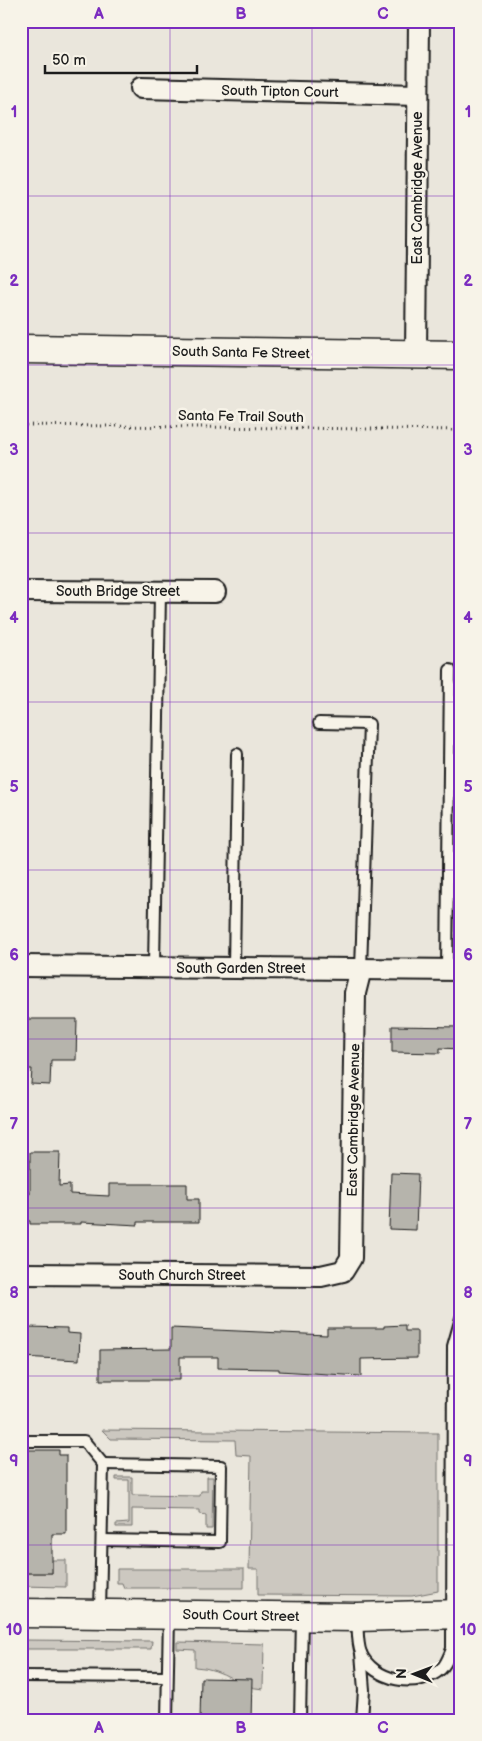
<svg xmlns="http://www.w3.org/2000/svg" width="482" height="1741" viewBox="0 0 482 1741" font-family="'Balsamiq Sans',sans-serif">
  <rect width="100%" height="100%" fill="#eae6dc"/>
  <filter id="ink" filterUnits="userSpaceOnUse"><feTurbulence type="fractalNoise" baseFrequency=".02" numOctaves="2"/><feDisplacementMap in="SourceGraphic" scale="10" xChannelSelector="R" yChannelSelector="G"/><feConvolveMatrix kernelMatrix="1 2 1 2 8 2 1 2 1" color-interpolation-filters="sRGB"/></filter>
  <g filter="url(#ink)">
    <!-- green -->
    <g fill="#ccc8c0" stroke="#74726e">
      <polygon points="102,1430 438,1433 438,1591 412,1596 258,1595 258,1569 249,1569 251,1456 236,1455 235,1440 111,1439"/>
      <polygon points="116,1477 132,1477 132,1495 200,1496 201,1491 207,1491 207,1477 213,1477 212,1529 206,1529 206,1515 200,1514 200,1510 132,1509 132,1527 116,1527 116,1524 129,1523 129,1480 116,1480"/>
      <polygon points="52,1560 66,1560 66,1587 21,1586 21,1573 52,1573"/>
      <polygon points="117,1569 244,1569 244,1588 124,1588 122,1583 117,1583"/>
      <polygon points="21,1640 152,1641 151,1649 26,1649 25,1644 21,1644"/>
      <path d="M177,1642L264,1644L263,1689C239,1688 225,1668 195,1667V1650L177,1649Z"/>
    </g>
    <!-- building -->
    <g fill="#b6b4ac" stroke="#1c1c1c">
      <polygon points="21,1019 77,1019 76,1060 51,1060 50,1085 31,1084 32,1069 21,1069"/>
      <polygon points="392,1026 461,1027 461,1049 440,1048 440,1053 392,1052"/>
      <polygon points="30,1152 60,1152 59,1186 70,1185 70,1194 109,1196 109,1184 187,1184 187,1199 199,1199 199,1222 138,1222 138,1225 81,1222 81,1224 30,1224 30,1221 21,1220 21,1194 30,1194"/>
      <polygon points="391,1173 418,1174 416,1230 389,1229"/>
      <polygon points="405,1325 405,1331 417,1331 417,1358 361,1359 361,1376 279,1371 279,1369 218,1368 218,1357 180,1357 180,1380 100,1380 100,1350 171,1349 171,1328 327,1335 327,1328 384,1328 384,1326"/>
      <polygon points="28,1327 67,1328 67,1333 80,1334 79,1360 21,1357 21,1332 28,1332"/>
      <polygon points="21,1450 59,1450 59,1455 66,1455 66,1534 52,1534 52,1573 21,1573"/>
      <polygon points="201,1678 252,1679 251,1720 200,1720"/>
    </g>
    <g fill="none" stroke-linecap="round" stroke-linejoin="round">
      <defs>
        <g id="lane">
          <polyline points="319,723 369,724 361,969"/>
          <polyline points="154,967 160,592"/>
          <polyline points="234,968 237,754"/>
          <polyline points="447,970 450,670"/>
          <polyline points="21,1441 84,1441 103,1464 100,1613"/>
          <polyline points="102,1540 220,1542 221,1466 103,1464"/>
          <path d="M357,1618C358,1628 357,1643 361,1653C373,1681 418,1690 441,1669C446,1665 449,1656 452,1649L453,1346L461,1318"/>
          <polyline points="361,1653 364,1690 362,1720"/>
          <polyline points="21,1676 167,1677"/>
          <polyline points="167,1720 169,1616"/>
          <polyline points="300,1720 302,1618"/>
        </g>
        <g id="street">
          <polyline points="141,88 418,95"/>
          <polyline points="416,355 419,21"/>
          <polyline points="21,591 215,592"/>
          <polyline points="21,966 461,970"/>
          <polyline points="21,1274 321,1276 343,1271 351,1258 355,993 361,969"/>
        </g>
        <g id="secondary">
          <polyline points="21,349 461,355"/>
          <polyline points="21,1613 357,1617 461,1614"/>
        </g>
      </defs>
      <!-- lane casing -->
      <use href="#lane" stroke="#1c1c1c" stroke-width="14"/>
      <!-- street casing -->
      <use href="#street" stroke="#1c1c1c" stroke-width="24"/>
      <!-- secondary casing -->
      <use href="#secondary" stroke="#1c1c1c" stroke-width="31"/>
      <!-- path -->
      <polyline stroke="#1c1c1c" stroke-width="3" stroke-dasharray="1 4" stroke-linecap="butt" points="21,425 461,430"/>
      <!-- lane -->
      <use href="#lane" stroke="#f7f3e8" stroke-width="10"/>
      <!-- street -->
      <use href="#street" stroke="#f7f3e8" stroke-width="20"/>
      <!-- secondary -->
      <use href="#secondary" stroke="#f7f3e8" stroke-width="28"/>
    </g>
  </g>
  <!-- grid -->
  <path fill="none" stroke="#7b2cbf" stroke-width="1" stroke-opacity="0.55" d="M170,21V1720M312,21V1720M21,196H461M21,365H461M21,533H461M21,702H461M21,870H461M21,1039H461M21,1208H461M21,1376H461M21,1545H461"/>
  <g text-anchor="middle" stroke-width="5" stroke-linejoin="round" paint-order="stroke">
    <!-- street labels -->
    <g font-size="14" fill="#1c1c1c" stroke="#f7f3e8">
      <text transform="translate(280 91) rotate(1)" y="5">South Tipton Court</text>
      <text transform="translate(417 188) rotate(-90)" y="5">East Cambridge Avenue</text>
      <text transform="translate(241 352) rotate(1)" y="5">South Santa Fe Street</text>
      <text transform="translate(241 416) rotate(1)" y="5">Santa Fe Trail South</text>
      <text x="118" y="596">South Bridge Street</text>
      <text x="241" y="973">South Garden Street</text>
      <text transform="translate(353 1120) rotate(-89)" y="5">East Cambridge Avenue</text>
      <text x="182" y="1280">South Church Street</text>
      <text transform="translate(241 1615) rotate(1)" y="5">South Court Street</text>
    </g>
  </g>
  <!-- margin -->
  <rect width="482" height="1741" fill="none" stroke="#f7f3e8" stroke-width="55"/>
  <!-- north arrow -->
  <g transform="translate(414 1674) rotate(271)" stroke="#f7f3e8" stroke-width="4" paint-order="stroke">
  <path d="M0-4L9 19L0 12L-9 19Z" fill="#1c1c1c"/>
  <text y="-8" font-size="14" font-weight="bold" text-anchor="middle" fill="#1c1c1c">N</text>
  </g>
  <!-- scale -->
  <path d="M45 65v8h152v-8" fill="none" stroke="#1c1c1c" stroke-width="2.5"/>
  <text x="52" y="65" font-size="15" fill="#1c1c1c" stroke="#f7f3e8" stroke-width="4" paint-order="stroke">50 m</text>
  <rect x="28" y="28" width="426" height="1686" fill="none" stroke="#7b2cbf" stroke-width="2"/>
  <g font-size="16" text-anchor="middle" font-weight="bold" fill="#7b2cbf">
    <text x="99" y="19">A</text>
    <text x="241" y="19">B</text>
    <text x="383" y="19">C</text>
    <text x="14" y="117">1</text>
    <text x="468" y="117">1</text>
    <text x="14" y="286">2</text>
    <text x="468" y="286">2</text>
    <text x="14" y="455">3</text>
    <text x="468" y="455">3</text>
    <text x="14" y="623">4</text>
    <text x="468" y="623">4</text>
    <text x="14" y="792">5</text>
    <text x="468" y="792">5</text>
    <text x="14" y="960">6</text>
    <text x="468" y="960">6</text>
    <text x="14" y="1129">7</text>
    <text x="468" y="1129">7</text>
    <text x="14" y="1298">8</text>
    <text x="468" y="1298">8</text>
    <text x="14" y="1466">9</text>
    <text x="468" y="1466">9</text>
    <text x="14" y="1635">10</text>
    <text x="468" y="1635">10</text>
    <text x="99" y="1733">A</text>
    <text x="241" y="1733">B</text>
    <text x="383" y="1733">C</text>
  </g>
</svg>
